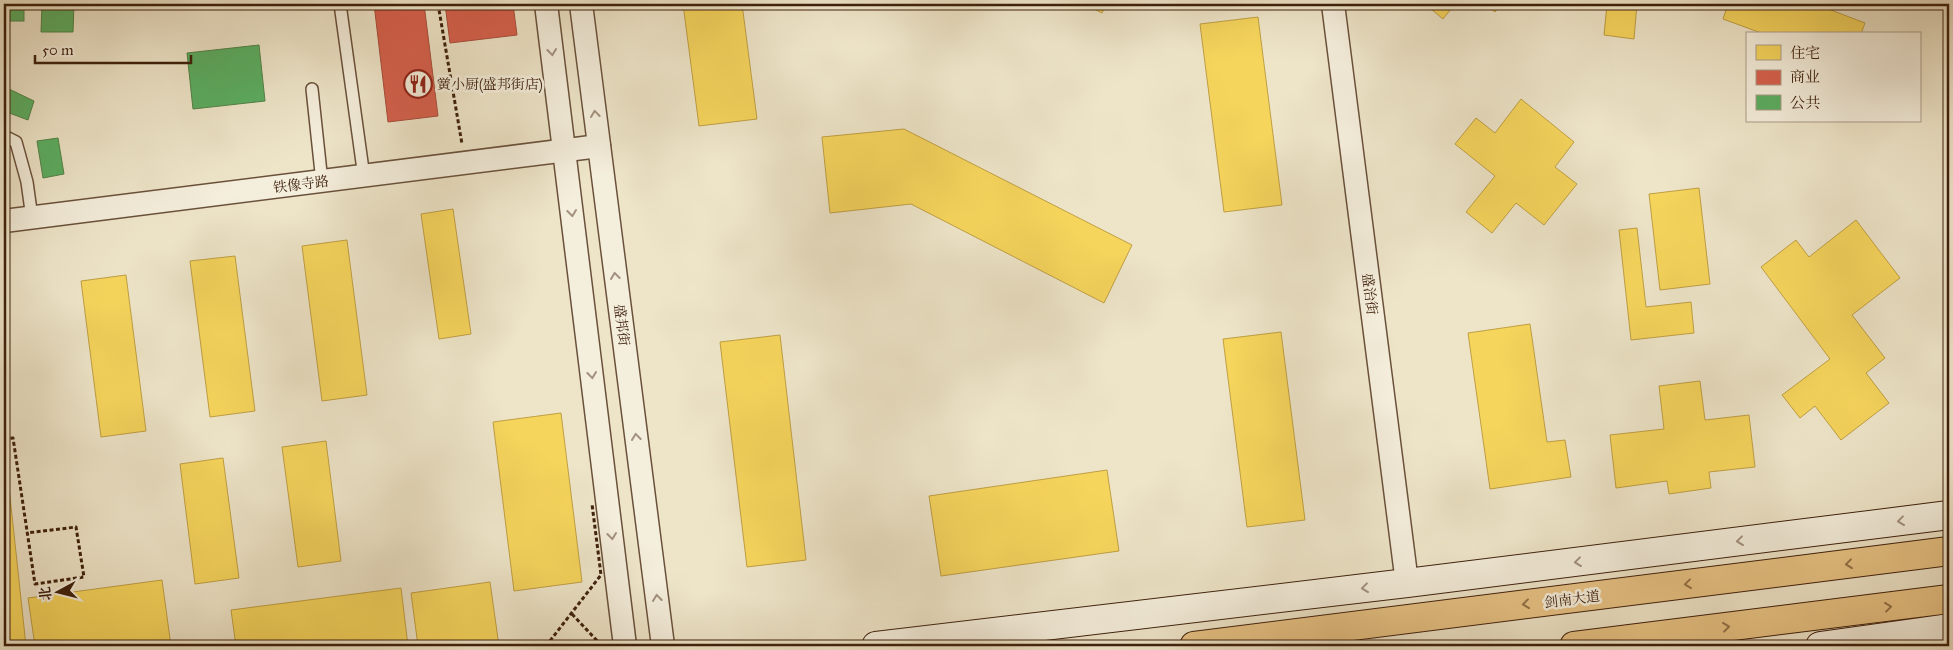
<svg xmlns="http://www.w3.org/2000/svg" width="1953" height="650" viewBox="0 0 1953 650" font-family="'IM FELL Great Primer','Noto Serif SC',serif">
  <rect width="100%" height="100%" fill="#eee5c9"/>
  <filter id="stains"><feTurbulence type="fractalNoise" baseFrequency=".004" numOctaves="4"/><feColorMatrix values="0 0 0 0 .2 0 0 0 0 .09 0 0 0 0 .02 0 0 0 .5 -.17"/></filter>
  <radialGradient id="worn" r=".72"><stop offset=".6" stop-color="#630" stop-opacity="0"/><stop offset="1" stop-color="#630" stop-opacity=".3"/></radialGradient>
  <!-- homes -->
  <g fill="#f6d55c" stroke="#bf9f44">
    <polygon points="683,4 742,4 757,119 699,126"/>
    <polygon points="1084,4 1106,4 1102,13"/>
    <polygon points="1425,4 1455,4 1443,19"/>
    <polygon points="1485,4 1501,4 1495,12"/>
    <polygon points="1607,4 1637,4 1634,39 1604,35"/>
    <polygon points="1728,4 1824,4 1823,7 1865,23 1861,34 1764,34 1723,19"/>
    <polygon points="1258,17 1282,205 1224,212 1200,24"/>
    <polygon points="1521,99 1574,142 1555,167 1577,184 1544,225 1516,203 1492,233 1466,212 1495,176 1455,144 1476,118 1495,133"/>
    <polygon points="904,129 1132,245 1104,303 911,204 830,213 822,137"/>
    <polygon points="1699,188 1710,284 1660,290 1649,194"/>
    <polygon points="453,209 471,334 439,339 421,214"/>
    <polygon points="1856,220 1900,278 1852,315 1885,358 1866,373 1889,403 1841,440 1815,406 1800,418 1782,395 1830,359 1761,267 1796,240 1809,257"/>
    <polygon points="1637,228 1646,307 1691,302 1694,333 1631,340 1619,230"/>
    <polygon points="347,240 367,395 322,401 302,246"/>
    <polygon points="235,256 255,411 210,417 190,261"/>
    <polygon points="126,275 146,431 101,437 81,281"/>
    <polygon points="1530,324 1547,442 1565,440 1571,477 1490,489 1468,333"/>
    <polygon points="1281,332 1305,520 1247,527 1223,339"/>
    <polygon points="780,335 806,560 747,567 720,342"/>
    <polygon points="1700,381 1705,420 1749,415 1755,467 1709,472 1711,488 1669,494 1667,481 1616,488 1610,435 1664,429 1659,386"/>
    <polygon points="561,413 582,582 514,591 493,422"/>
    <polygon points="326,441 341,561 298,567 282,447"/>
    <polygon points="223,458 239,578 195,584 180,464"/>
    <polygon points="6,459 26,646 4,646 4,460"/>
    <polygon points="1107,470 1119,551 941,576 929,496"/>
    <polygon points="162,580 171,646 35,646 28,598"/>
    <polygon points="490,582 499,646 418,646 411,593"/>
    <polygon points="401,588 408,646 236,646 231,610"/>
  </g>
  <!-- shops -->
  <g fill="#d6604d" stroke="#a84d3a">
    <polygon points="374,4 424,4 438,116 388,122"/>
    <polygon points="445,4 513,4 517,35 450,43"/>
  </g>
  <!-- public -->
  <g fill="#5aae61" stroke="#528348">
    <rect x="4" y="4" width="20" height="17"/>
    <polygon points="42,4 74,4 73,32 41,32"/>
    <polygon points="259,45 265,101 193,109 187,53"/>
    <polygon points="4,89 9,89 34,101 28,120 4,111"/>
    <polygon points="58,138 64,174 43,178 37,141"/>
  </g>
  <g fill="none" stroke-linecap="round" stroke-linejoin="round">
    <defs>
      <g id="lane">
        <polyline points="340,4 364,177"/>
        <polyline points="312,89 322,182"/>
        <polyline points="4,136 16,142 27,182 32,218"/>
      </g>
      <g id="street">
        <polyline points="546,4 625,646"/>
        <polyline points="581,4 663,646"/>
        <polyline points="1333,4 1407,583"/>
        <polyline points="4,221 599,146"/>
      </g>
      <g id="secondary">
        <polyline points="876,646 1407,583 1949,515"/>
        <polyline points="1820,646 1949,628"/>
      </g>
      <g id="highway">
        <polyline points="1194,646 1949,551"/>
        <polyline points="1574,646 1949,599"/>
      </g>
    </defs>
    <!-- lane casing -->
    <use href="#lane" stroke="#6a513b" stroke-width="14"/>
    <!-- street casing -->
    <use href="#street" stroke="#6a513b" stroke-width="25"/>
    <!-- secondary casing -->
    <use href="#secondary" stroke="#3e200c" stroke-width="30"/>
    <!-- highway casing -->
    <use href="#highway" stroke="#3e200c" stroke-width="30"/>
    <!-- path -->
    <g stroke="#3e200c" stroke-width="3" stroke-dasharray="4 2.5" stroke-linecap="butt">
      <polyline points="438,4 462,144"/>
      <polyline points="4,439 13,438 35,584 84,577 76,527 27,533"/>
    </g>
    <!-- lane -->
    <use href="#lane" stroke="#f4eedc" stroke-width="11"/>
    <!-- street -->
    <use href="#street" stroke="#f4eedc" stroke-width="22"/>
    <!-- secondary -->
    <use href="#secondary" stroke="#f4eedc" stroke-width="28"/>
    <!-- highway -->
    <use href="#highway" stroke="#e7c284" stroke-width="28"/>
    <!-- path-bridge -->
    <g stroke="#3e200c" stroke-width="3" stroke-dasharray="4 2.5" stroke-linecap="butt">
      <polyline points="572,614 602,646"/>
      <polyline points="546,646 601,575 592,504"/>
    </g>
  </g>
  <!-- one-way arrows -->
  <defs><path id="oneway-chevron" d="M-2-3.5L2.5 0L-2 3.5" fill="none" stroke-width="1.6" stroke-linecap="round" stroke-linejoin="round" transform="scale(1.25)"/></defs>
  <g stroke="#a2917e">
    <use href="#oneway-chevron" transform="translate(552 52) rotate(83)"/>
    <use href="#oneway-chevron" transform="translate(595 114) rotate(-97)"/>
    <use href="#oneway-chevron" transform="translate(572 213) rotate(83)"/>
    <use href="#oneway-chevron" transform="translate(615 276) rotate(-97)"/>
    <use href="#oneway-chevron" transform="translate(592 375) rotate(83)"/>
    <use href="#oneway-chevron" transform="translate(636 437) rotate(-97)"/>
    <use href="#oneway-chevron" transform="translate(1901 521) rotate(173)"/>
    <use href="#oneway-chevron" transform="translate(612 536) rotate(83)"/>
    <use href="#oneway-chevron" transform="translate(1740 541) rotate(173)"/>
    <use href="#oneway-chevron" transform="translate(1578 562) rotate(173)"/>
    <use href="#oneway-chevron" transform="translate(1365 588) rotate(173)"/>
    <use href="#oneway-chevron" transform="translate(657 598) rotate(-97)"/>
  </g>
  <g stroke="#927148">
    <use href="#oneway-chevron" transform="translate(1849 564) rotate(173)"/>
    <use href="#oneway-chevron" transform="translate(1688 584) rotate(173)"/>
    <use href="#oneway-chevron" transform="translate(1526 604) rotate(173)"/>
    <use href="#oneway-chevron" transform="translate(1888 607) rotate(-7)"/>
    <use href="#oneway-chevron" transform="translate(1726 627) rotate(-7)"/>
  </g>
  <!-- icons -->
  <defs>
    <symbol id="restaurant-ring" viewBox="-11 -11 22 22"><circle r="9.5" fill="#f4eedc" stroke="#8f2418" stroke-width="1.5"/><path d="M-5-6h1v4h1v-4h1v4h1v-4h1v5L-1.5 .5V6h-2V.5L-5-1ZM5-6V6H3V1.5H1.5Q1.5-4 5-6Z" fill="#8f2418"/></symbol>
  </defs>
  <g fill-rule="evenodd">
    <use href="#restaurant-ring" x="402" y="68" width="32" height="32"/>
  </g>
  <g text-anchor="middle" stroke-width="5" stroke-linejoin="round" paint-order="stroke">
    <!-- poi labels -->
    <g font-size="14" fill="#3e200c" stroke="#f4eedc" text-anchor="start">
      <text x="437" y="89">黉小厨(盛邦街店)</text>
    </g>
    <!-- street labels -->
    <g font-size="14" fill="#3e200c" stroke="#f4eedc">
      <text transform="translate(301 184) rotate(-7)" y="5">铁像寺路</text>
      <text transform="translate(1370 294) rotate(83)" y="5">盛治街</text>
      <text transform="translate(622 325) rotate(83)" y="5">盛邦街</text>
      <text transform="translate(1572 599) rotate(-7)" y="5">剑南大道</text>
    </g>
  </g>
  <!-- margin -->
  <rect width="1953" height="650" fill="none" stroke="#eee5c9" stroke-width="20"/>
  <rect x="5" y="5" width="1943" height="640" fill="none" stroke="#3e200c" stroke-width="2.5"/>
  <rect x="10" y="10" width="1933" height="630" fill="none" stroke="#3e200c"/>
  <!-- legend -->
  <rect x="1746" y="32" width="175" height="90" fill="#f4eedc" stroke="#ab9c89"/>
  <rect x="1756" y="45" width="25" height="15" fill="#f6d55c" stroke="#ab9c89"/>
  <text x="1790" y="58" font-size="15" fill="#3e200c">住宅</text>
  <rect x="1756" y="70" width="25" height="15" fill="#d6604d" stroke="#ab9c89"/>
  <text x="1790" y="82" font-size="15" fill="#3e200c">商业</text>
  <rect x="1756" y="95" width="25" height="15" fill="#5aae61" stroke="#ab9c89"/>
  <text x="1790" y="108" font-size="15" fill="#3e200c">公共</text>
  <!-- north arrow -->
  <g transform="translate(58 592) rotate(263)" stroke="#f4eedc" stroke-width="4" paint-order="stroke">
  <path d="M0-4L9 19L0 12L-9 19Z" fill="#3e200c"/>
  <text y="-8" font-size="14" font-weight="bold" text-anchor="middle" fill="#3e200c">北</text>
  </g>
  <!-- scale -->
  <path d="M35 55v8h156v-8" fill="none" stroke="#3e200c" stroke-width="2.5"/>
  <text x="42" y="55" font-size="15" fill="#3e200c" stroke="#f4eedc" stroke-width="4" paint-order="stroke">50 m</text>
  <rect width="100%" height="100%" filter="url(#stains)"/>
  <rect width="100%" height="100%" fill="url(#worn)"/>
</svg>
